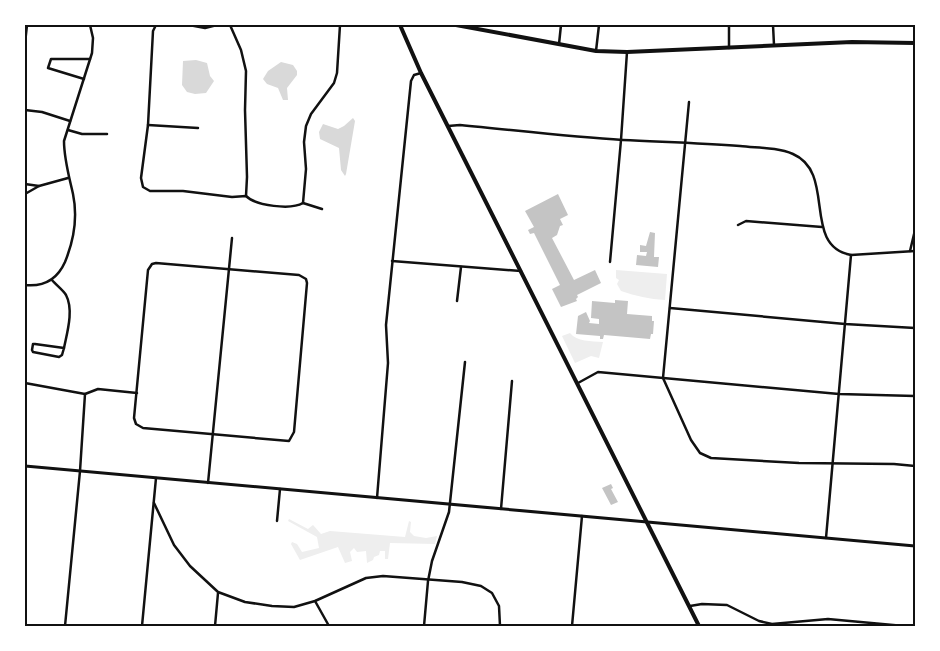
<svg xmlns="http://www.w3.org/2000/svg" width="940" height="651" viewBox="0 0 940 651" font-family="'Open Sans',sans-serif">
  <rect width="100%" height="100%" fill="#fff"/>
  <!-- green -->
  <g fill="#eee">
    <path d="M616,270L667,274L665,300C649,299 636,296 621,291L617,284L619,280L616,278Z"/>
    <path d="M570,333C577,342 591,341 603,342L599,358L591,356L575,363L562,336Z"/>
    <polygon points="289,519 308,529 313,525 321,534 330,531 405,537 409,521 411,522 410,532 414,536 426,538 437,536 435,544 390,543 388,559 385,559 385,551 380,551 379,555 374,557 373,560 367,563 366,551 357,552 354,548 350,552 352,561 345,563 338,547 300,560 291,544 292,542 297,544 302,552 319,548 317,537 288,521"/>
  </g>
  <!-- water -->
  <g fill="#d9d9d9">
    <polygon points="196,60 207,63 210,76 214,81 206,93 195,94 187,92 182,85 183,61"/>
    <polygon points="281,62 293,65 297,71 297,75 287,88 288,100 283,100 278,88 267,84 263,79 268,71"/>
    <polygon points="353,118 355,121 346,174 345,176 341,170 339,148 320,139 319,132 323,124 338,129 344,126"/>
  </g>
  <!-- building -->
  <g fill="#c4c4c4">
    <polygon points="558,194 568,215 560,219 563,225 560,226 557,235 552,238 574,280 595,270 601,283 577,295 578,297 576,299 577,301 561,307 552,289 560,285 534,233 530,234 528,230 534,227 525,211"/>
    <polygon points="650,232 655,233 654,257 659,257 658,267 636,265 637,255 646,256 647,252 640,252 640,245 646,246"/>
    <polygon points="615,300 628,301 627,314 652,316 652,321 654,321 653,334 651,334 650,339 604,335 603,339 600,339 600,336 576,334 578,316 586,312 590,321 589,323 599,324 599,319 591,318 592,301 615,303"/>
    <polygon points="611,484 613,488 611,489 618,502 611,505 602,488"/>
  </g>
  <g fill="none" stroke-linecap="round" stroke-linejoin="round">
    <!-- minor -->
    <g stroke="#111" stroke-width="2.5">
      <path d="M156,25L153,31L148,125L141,178L143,187L150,191H183L232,197L246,196C256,206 291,210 303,203"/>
      <polyline points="189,25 205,28 217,25"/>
      <polyline points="230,25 241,50 246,71 245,110 247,177 246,196"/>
      <polyline points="729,25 729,48"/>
      <polyline points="773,25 774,45"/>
      <polyline points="25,43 27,25"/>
      <polyline points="559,44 561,25"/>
      <polyline points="596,51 599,25"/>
      <polyline points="84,79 48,68 51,59 90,59"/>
      <polyline points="689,102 663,378 691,440 700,453 711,458 799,463 894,464 915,466"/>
      <polyline points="25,110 42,112 70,121"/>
      <polyline points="148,125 198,128"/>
      <path d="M448,126L460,125C514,130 569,137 623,140C662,142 701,143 740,146C757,148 777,147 793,154C837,173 801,246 851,255L915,251"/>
      <polyline points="68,130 82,134 107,134"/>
      <polyline points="25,184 39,186"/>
      <polyline points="25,194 39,186 68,178"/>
      <polyline points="303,203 306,169 304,142 306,126 311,114 334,83 337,73 340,25"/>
      <polyline points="303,203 322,209"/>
      <polyline points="738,225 746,221 822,227"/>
      <polyline points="910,251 915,230"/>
      <polyline points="392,261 521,271"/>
      <polyline points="610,262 621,140 627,52"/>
      <polygon points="156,263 299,275 306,279 307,283 294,432 289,441 143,428 136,424 134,418 148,270 152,264"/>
      <path d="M52,280C56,285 63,290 66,295C74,310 67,333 64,348"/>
      <path d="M25,285C44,287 57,280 65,262C74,240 78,218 73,194C69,176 64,159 64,141L92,53L93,38L90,25"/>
      <polyline points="457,301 461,267"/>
      <polyline points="670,308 845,324 915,328"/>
      <polygon points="33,344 35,344 64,348 62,355 59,357 33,352 32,350"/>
      <polyline points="25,383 85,394 98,389 137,393"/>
      <polyline points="578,383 598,372 839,394 915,396"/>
      <polyline points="208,483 232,238"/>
      <polyline points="377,498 388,363 386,325 411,81 414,75 421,73"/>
      <polyline points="154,503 174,545 190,566 218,592 245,602 272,606 294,607 315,601 366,578 383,576 462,582 481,586 492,593 499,606 500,626"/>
      <polyline points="501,509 512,381"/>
      <polyline points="277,521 280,489"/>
      <polyline points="826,538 851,255"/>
      <polyline points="315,601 329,626"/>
      <polyline points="690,606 702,604 727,605 759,621 772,624 828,619 904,626"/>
      <polyline points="65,626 80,471 85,394"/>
      <polyline points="142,626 156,478"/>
      <polyline points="215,626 218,593"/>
      <polyline points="424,626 428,581 432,561 449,512 465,362"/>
      <polyline points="572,626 582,516"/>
    </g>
    <!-- tertiary -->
    <polyline stroke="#111" stroke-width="3" points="25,466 915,546"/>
    <!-- secondary -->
    <g stroke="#111" stroke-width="4">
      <polyline points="400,25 421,73 699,626"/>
      <polyline points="456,25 596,51 627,52 852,42 915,43"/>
    </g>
  </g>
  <!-- border -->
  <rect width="940" height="651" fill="none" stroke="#ffffff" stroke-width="52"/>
  <rect x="26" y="26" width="888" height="599" fill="none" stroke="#111" stroke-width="2"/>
</svg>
